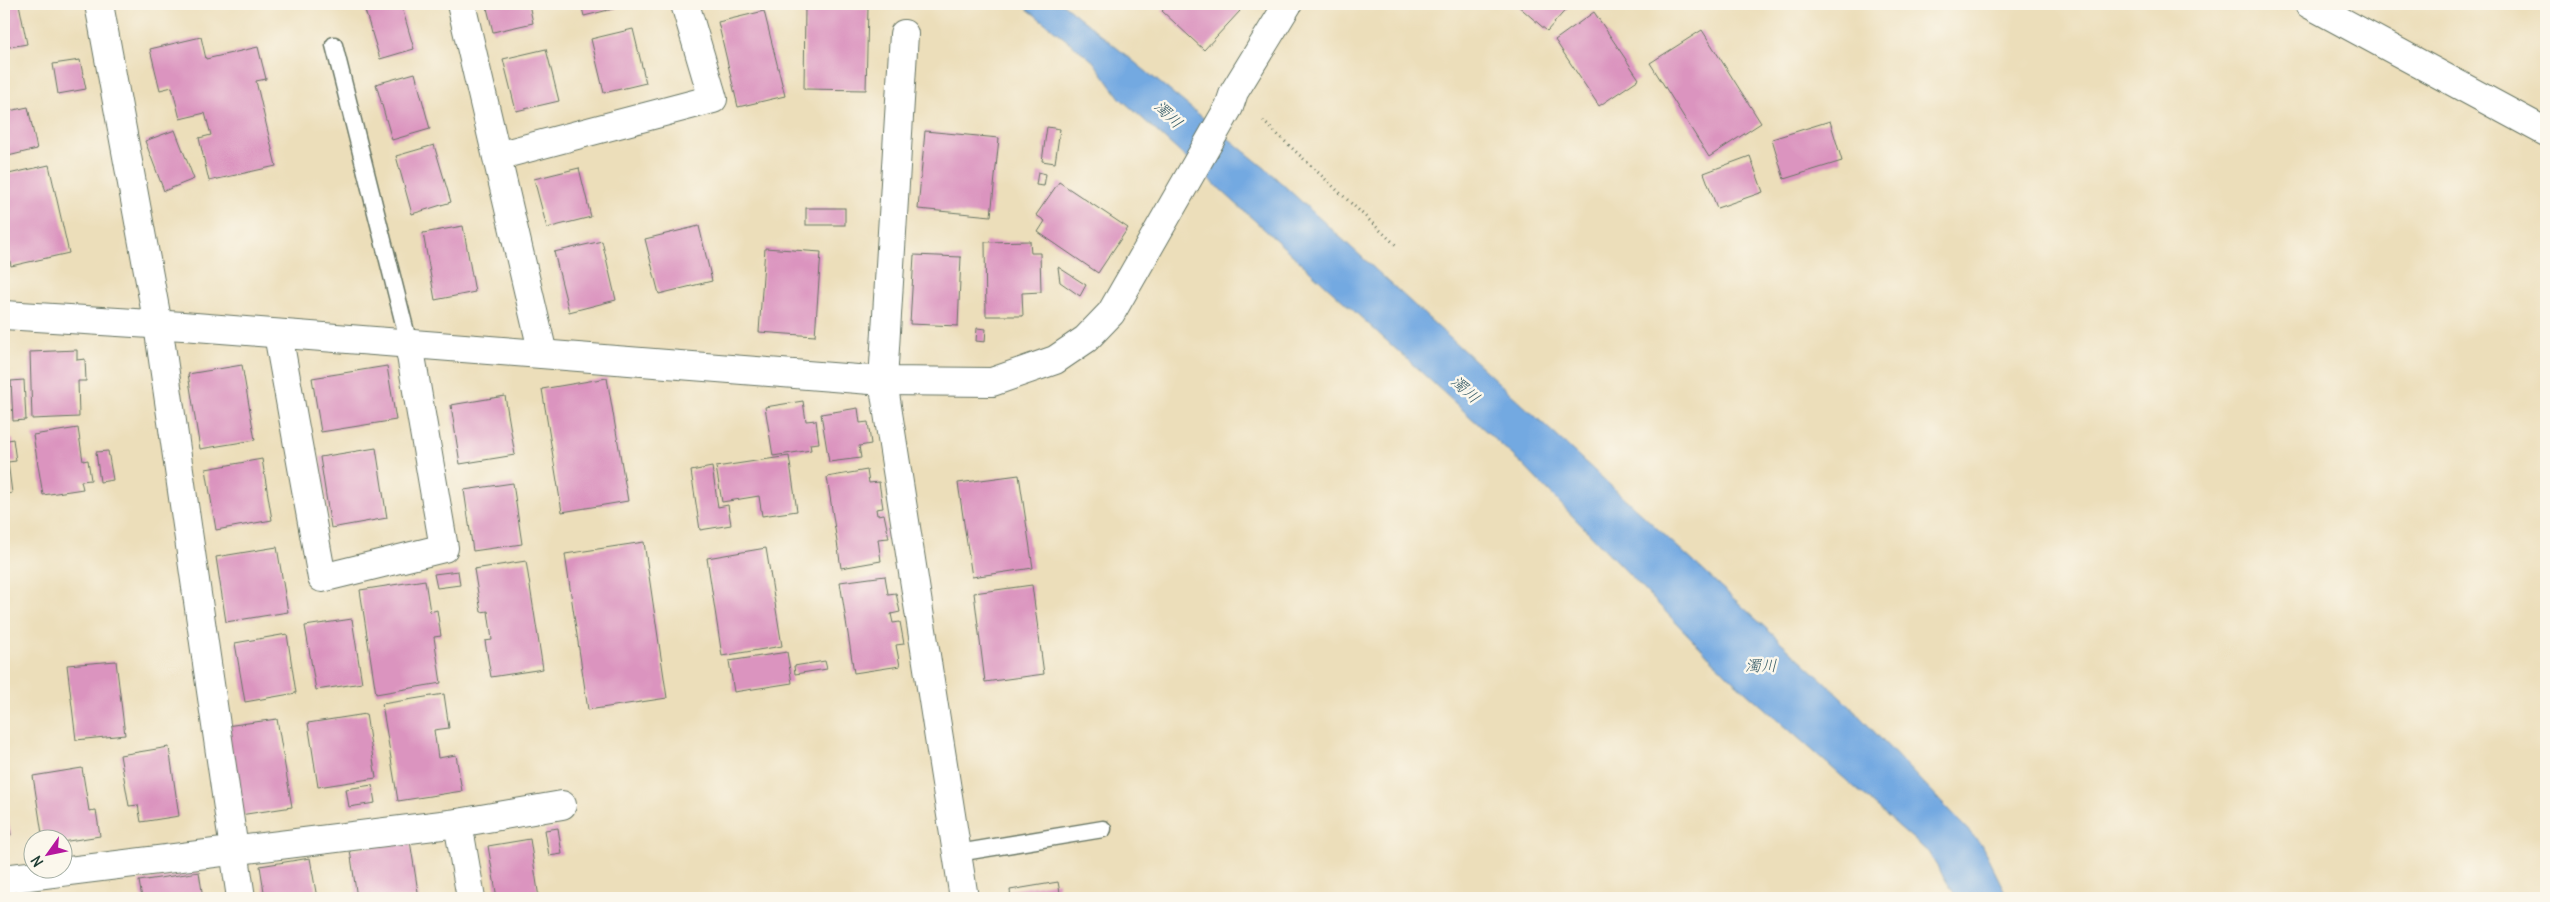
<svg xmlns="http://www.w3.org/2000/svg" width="2550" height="902" viewBox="0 0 2550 902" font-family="Delius,'Klee One',sans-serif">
  <rect width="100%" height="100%" fill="#fbf7ec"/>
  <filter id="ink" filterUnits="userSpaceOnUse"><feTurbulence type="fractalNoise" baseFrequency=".02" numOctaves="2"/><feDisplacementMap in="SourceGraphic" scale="10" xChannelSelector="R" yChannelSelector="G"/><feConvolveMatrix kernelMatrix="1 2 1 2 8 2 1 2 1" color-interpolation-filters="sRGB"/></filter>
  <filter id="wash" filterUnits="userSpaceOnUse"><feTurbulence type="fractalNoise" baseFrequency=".0096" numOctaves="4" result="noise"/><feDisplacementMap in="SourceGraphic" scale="20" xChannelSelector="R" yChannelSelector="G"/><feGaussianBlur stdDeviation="1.12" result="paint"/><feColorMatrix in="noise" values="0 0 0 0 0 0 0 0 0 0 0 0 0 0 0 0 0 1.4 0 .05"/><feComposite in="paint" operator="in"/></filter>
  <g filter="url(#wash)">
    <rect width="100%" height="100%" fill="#ecdeba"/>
    <!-- water -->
    <polygon fill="#73a9e1" stroke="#49738a" points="1021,4 1063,4 1266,169 1843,699 1981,844 2008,898 1957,898 1928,852 1729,677 1521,463 1120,98 1093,61"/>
    <g id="blocks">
      <!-- building -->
      <g fill="#db94bf">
        <polygon points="4,4 19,4 27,44 4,48"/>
        <polygon points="363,4 401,4 414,49 380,59"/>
        <polygon points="486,4 529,4 533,23 493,32"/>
        <polygon points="581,4 633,4 584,16"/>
        <polygon points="1169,4 1233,4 1240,11 1204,50 1162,11"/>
        <polygon points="1516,4 1566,4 1569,6 1547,31"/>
        <polygon points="805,7 868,8 866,90 804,89"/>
        <polygon points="764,11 785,96 738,107 718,22"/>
        <polygon points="1594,12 1639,79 1599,106 1555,40"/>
        <polygon points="633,29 646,83 604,93 591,39"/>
        <polygon points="1702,30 1761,123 1709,157 1650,63"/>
        <polygon points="201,37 206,59 258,47 266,79 256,81 276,166 209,181 199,138 211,135 205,113 180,119 172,87 160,90 150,49"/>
        <polygon points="546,49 559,101 516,111 503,59"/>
        <polygon points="80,60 86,89 58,94 53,64"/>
        <polygon points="415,73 430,129 392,140 376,84"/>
        <polygon points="28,107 37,149 4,157 4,112"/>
        <polygon points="1830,121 1842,161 1784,179 1772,139"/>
        <polygon points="1047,127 1060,129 1055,163 1042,161"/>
        <polygon points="175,130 194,179 164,191 145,141"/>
        <polygon points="925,131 999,138 991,216 918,209"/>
        <polygon points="434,145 451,202 412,214 396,156"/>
        <polygon points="1750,156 1763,192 1717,208 1704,173"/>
        <polygon points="49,165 69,253 11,266 4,234 4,175"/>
        <polygon points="579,168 591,217 547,228 534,179"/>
        <polygon points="1038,172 1046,174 1044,186 1036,185"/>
        <polygon points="1059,182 1128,228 1098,273 1038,232 1045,221 1036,215"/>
        <rect x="806" y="208" width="39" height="17"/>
        <polygon points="463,226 475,292 435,300 423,233"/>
        <polygon points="699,226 712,281 659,294 645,239"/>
        <polygon points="602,241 616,300 569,312 554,252"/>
        <polygon points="1030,241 1031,253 1040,253 1041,292 1022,293 1023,316 986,316 985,242"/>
        <polygon points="765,248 821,252 815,336 759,332"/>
        <polygon points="914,255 961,257 958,326 910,324"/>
        <polygon points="1058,267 1086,285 1080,296 1060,282"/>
        <polygon points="977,328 986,329 985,342 976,341"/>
        <polygon points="77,350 77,360 85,359 86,381 78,381 79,417 32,419 30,352"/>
        <polygon points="242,365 255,440 200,449 188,374"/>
        <polygon points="387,366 396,420 321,432 312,378"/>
        <polygon points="607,378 628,501 562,512 542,389"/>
        <polygon points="24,380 26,420 13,421 11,381"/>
        <polygon points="505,396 515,455 460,464 451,405"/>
        <polygon points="803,401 806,421 816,420 819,443 810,444 811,450 773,456 765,407"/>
        <polygon points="858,408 860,423 868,422 871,444 859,446 861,458 829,462 821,414"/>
        <polygon points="78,428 83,461 88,460 91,480 81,481 83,489 43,495 33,435"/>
        <polygon points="13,439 16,461 8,462 12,493 4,495 4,441"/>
        <polygon points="376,448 387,518 331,528 320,457"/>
        <polygon points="108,451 113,480 100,482 96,452"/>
        <polygon points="789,456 797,511 762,516 759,496 722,502 716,467"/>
        <polygon points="262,459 272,520 216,530 206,469"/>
        <polygon points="712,467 718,507 728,505 731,525 700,530 691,471"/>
        <polygon points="867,470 869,483 879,482 883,508 876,509 877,515 884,514 889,538 878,539 881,561 841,568 827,477"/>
        <polygon points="1019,475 1033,568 972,577 958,483"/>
        <polygon points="513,483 522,544 473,551 464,490"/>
        <polygon points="644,542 667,698 588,710 565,554"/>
        <polygon points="277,547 288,612 226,622 216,557"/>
        <polygon points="766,548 782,646 722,656 707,558"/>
        <polygon points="526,561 543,669 491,677 485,641 492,640 488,611 481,612 474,569"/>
        <polygon points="458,571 460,585 437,588 434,574"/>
        <polygon points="885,576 888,594 896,593 900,612 891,614 893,623 900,622 904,644 896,645 900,666 854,673 840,582"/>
        <polygon points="425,580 430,612 437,610 441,636 434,637 441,683 376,694 360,590"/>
        <polygon points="1032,585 1044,674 985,682 974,593"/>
        <polygon points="352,619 362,683 316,690 305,626"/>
        <polygon points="287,634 296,693 245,702 235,643"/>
        <polygon points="787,652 792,683 734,692 729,661"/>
        <polygon points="116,661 125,735 76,740 67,665"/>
        <polygon points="825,661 827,669 795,674 794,666"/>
        <polygon points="444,694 449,728 434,730 438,758 456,755 462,791 398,801 382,704"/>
        <polygon points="366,714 376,778 318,787 308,723"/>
        <polygon points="277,719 292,807 240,815 226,726"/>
        <polygon points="169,747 179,816 141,822 138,805 129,806 120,755"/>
        <polygon points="82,768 89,811 96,810 100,836 62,842 62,840 43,840 33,776"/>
        <polygon points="372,785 375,803 349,807 346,789"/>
        <polygon points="4,799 11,835 4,836"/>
        <polygon points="558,828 562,854 549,856 545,830"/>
        <polygon points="530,839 539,898 497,898 488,846"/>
        <polygon points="410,841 419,898 357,898 350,850"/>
        <polygon points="310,858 317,898 265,898 260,866"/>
        <polygon points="199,872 203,898 142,898 139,881"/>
        <polygon points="1058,882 1061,898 1011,898 1010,890"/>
      </g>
    </g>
  </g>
  <g filter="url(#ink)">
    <use href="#blocks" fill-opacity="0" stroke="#677563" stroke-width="1"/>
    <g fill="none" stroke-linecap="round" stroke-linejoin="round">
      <defs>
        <g id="lane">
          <polyline points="334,45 409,344"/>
          <polyline points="958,853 1103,829"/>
        </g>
        <g id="street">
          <polyline points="99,4 158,325 241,898"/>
          <polyline points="461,4 543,354"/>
          <polyline points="2309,4 2546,132"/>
          <polyline points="904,34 883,381 964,898"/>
          <polyline points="497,156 713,99 685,4"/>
          <polyline points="4,315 183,326 883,381 992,382 1055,360 1086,339 1111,313 1229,107 1234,92 1288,4"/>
          <polyline points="278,334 322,578 444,548 409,344"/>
          <polyline points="458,823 471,898"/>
          <polyline points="4,879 458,823 562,805"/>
        </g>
      </defs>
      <!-- lane casing -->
      <use href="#lane" stroke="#677563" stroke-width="19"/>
      <!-- street casing -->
      <use href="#street" stroke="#677563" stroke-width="30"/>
      <!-- path -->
      <polyline stroke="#677563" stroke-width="3" stroke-dasharray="1 4" stroke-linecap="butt" points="1263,121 1398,247"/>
      <!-- lane -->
      <use href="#lane" stroke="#fff" stroke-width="16"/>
      <!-- street -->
      <use href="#street" stroke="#fff" stroke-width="28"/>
    </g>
  </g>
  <g text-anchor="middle" stroke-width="5" stroke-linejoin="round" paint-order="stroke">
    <!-- water labels -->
    <g font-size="16" font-style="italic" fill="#385d68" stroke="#fbf7ec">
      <text transform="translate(1169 114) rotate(44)" y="6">濁川</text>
      <text transform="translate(1466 389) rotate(42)" y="6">濁川</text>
      <text x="1761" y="671">濁川</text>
    </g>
  </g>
  <!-- margin -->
  <rect width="2550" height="902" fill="none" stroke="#fbf7ec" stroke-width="20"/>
  <!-- north arrow -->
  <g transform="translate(48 854) rotate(237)"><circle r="24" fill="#fbf7ec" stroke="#a3ada2"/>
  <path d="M0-4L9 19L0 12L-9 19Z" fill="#b5179e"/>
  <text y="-8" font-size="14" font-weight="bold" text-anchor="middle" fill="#1f3d34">N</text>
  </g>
</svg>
